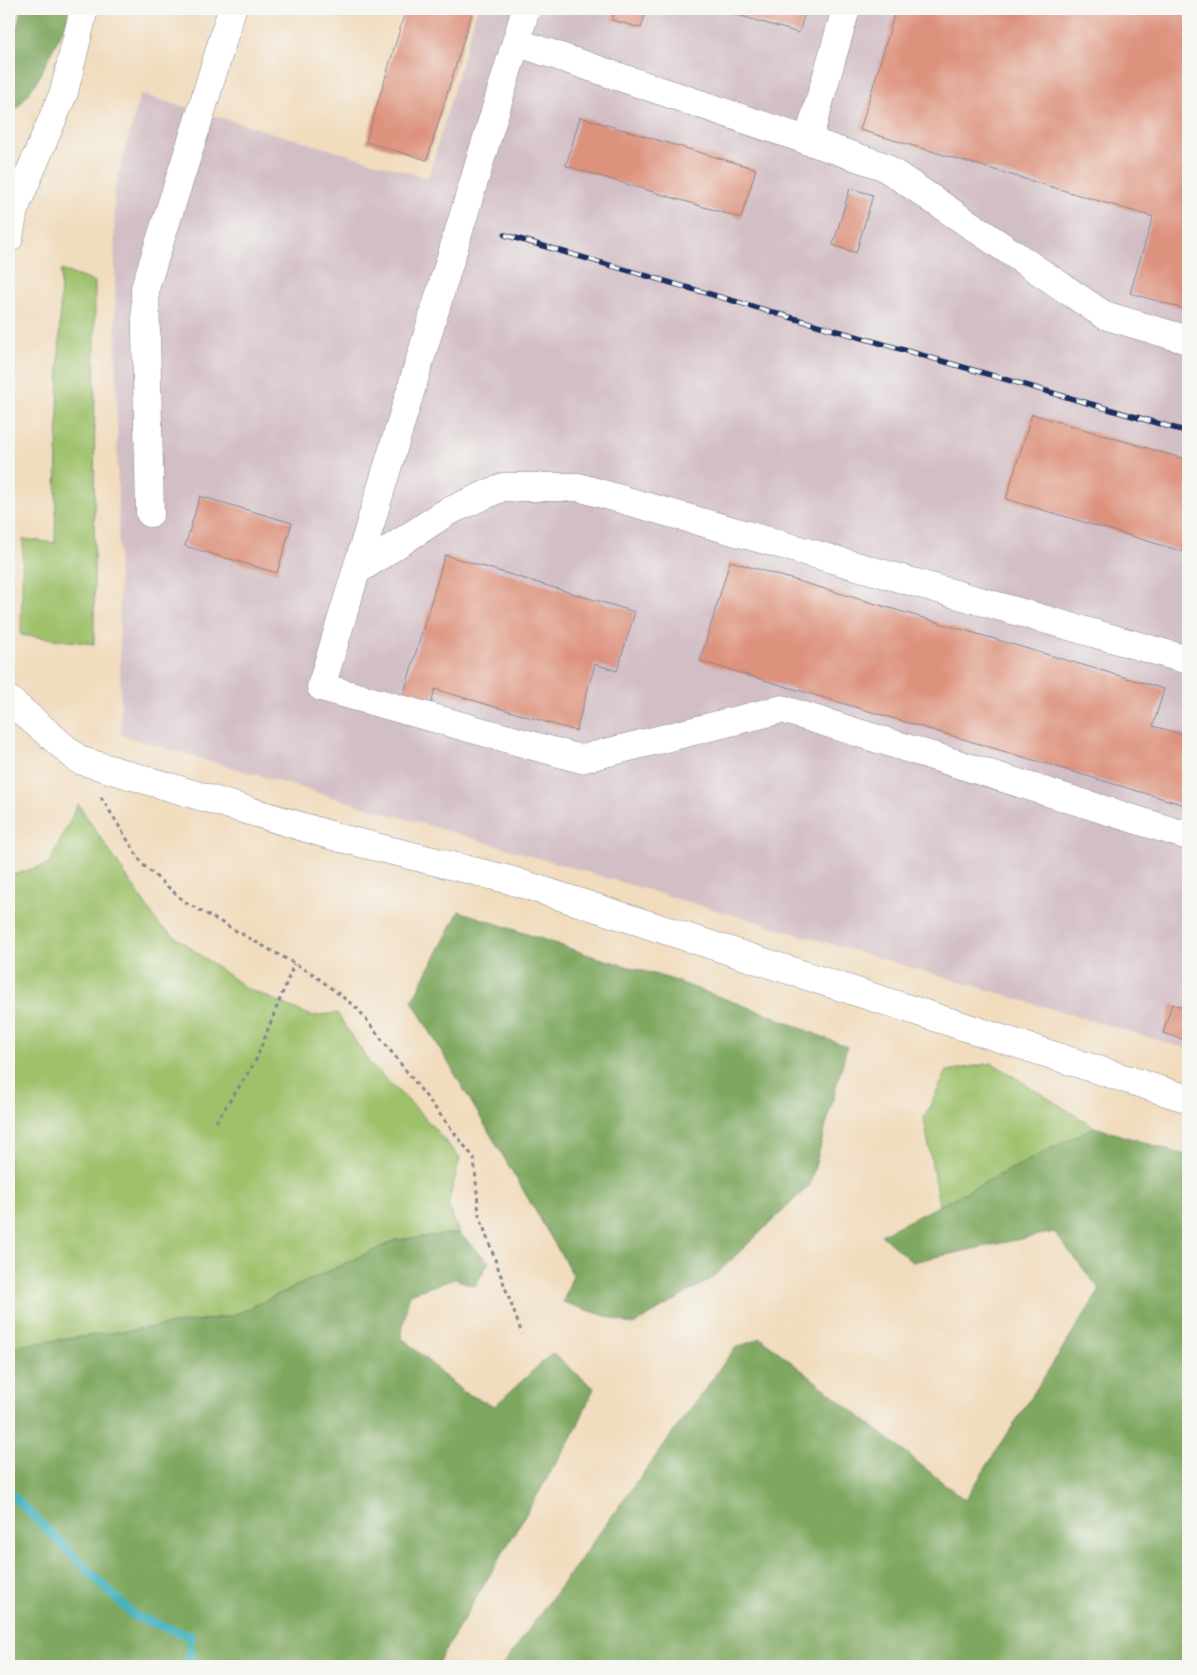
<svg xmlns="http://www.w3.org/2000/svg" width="1197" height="1675" viewBox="0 0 1197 1675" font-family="'Playpen Sans',sans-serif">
  <rect width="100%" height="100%" fill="#f6f6f2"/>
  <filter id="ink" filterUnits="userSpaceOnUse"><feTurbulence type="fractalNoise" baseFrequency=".02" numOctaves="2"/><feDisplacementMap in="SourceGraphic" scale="10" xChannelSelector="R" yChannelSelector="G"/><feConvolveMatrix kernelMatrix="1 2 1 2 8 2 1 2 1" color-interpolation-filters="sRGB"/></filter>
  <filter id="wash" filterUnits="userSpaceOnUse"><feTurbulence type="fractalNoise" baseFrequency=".0096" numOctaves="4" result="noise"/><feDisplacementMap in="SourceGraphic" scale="20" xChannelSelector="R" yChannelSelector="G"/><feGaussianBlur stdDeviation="1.12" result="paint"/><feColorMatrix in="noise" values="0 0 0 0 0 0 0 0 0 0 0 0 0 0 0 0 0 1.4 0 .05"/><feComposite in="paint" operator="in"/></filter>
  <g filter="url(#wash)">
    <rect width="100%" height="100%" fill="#f1dcbd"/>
    <!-- industrial -->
    <polygon fill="#d2bec5" points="477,9 1188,9 1188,1049 121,735 114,192 140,94 428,178"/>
    <!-- green -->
    <g fill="#9ec16b" stroke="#5c7864">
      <polygon points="61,270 95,282 94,644 21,635 23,539 55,543"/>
      <polygon points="78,804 159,925 246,988 312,1016 337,1013 371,1065 418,1110 460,1158 448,1204 459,1233 396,1240 232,1316 9,1347 9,876 49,864"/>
      <polygon points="992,1063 1094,1127 939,1206 924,1118 947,1071"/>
    </g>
    <!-- forest -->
    <g fill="#7ea75f" stroke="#4c6b5e">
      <polygon points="21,9 73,9 36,83 9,119 9,46 14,42"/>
      <polygon points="459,911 592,956 667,978 767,1014 847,1047 810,1185 711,1279 633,1325 563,1302 573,1275 412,1001"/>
      <polygon points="1094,1127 1188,1156 1188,1666 502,1666 735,1348 761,1338 965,1500 1100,1290 1054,1232 912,1262 881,1235"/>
      <polygon points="459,1233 489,1262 475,1286 455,1279 409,1294 401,1337 463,1392 495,1406 552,1353 594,1388 575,1431 436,1666 9,1666 9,1347 232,1316 396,1240"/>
    </g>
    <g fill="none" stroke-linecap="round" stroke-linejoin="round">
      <!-- stream -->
      <polyline stroke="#45b3c0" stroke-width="9" points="9,1492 134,1616 190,1636 190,1666"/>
    </g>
    <g id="blocks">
      <!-- building -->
      <g fill="#dd927d">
        <polygon points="406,9 473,9 427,160 366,142"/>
        <polygon points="615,9 647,9 641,28 612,20"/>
        <polygon points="717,9 806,9 799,33"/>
        <polygon points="896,9 1188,9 1188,310 1130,293 1153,217 860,130"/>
        <polygon points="580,117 756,169 741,218 566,166"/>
        <polygon points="850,188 873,195 856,253 833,245"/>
        <polygon points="1032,414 1188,460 1188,553 1006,499"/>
        <polygon points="200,496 292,523 277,573 185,546"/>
        <polygon points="445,555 635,612 617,671 595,664 576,731 435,689 431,705 403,696"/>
        <polygon points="730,561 1164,689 1153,726 1188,736 1188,806 700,661"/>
        <polygon points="1172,1004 1188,1009 1188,1041 1163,1033"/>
      </g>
    </g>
  </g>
  <g filter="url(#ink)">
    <use href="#blocks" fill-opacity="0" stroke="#86868e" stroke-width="1"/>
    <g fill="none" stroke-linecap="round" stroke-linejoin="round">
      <defs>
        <g id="minor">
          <polyline points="526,9 321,687 581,759 782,709 1188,836"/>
          <polyline points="516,42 883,166 1104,315 1188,340"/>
          <polyline points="808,141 846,9"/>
          <polyline points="9,238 14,210 64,92 84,9"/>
          <polyline points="150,513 145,288 201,112 232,9"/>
          <polyline points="358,570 447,512 503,487 578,487 1188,660"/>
          <polyline points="9,700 79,760 340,838 510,880 1188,1099"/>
        </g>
      </defs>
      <!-- minor casing -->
      <use href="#minor" stroke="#86868e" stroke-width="29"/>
      <!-- path -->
      <g stroke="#86868e" stroke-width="3" stroke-dasharray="4 4" stroke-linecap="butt">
        <polyline points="101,797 143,865 185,902 313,974 358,1009 474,1158 479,1215 522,1334"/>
        <polyline points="216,1122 255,1062 294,964"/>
      </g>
      <!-- minor -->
      <use href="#minor" stroke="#fff" stroke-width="28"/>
      <defs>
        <polyline id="rail" points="505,235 1188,432"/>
      </defs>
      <!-- rail casing -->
      <use href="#rail" stroke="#1b2f5e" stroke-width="5.5"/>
      <!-- rail -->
      <use href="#rail" stroke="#f6f6f2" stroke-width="4" stroke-dasharray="11" stroke-linecap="butt"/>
    </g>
  </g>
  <!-- margin -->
  <rect width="1197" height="1675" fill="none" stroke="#f6f6f2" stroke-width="30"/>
</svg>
